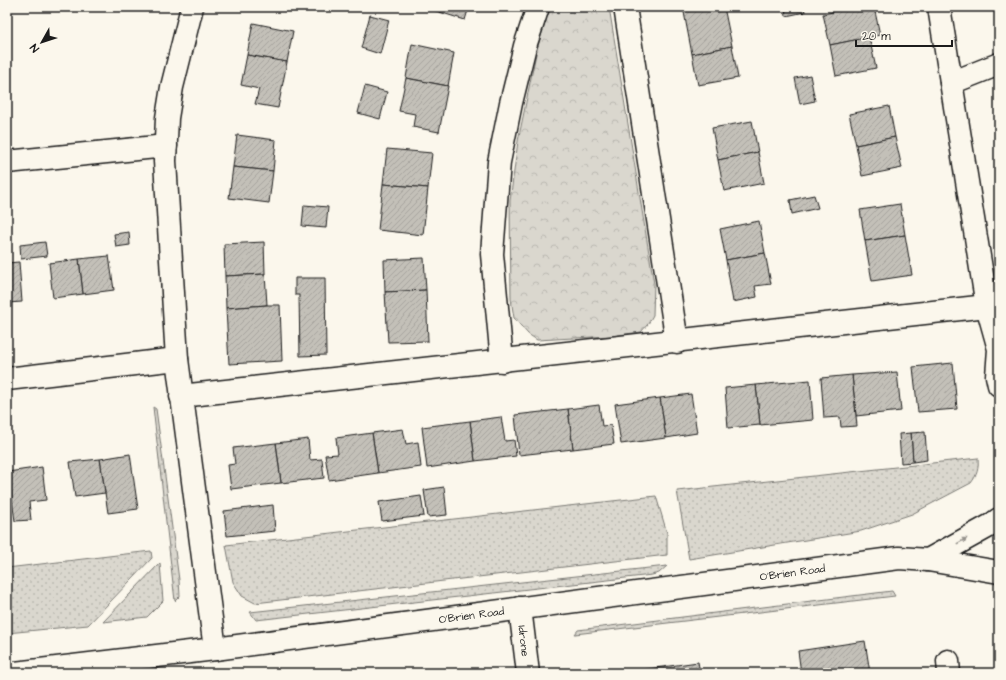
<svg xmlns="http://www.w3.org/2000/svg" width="1006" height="680" viewBox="0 0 1006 680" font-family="'Architects Daughter',sans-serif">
  <defs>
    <pattern id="grass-dots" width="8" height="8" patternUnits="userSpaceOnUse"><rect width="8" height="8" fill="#dad7ce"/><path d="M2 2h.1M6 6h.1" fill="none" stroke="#bab8b0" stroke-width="1.8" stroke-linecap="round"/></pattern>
    <pattern id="forest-crowns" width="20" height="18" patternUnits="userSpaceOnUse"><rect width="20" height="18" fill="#dad7ce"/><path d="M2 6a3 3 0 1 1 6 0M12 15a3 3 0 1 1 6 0" fill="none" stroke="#bab8b0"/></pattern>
    <pattern id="building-hatch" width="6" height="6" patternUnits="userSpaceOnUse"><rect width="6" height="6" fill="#c3c0b8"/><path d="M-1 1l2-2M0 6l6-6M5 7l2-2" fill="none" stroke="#a7a49e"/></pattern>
  </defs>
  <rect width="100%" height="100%" fill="#fbf7ec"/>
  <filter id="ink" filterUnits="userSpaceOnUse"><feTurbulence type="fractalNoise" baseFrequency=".025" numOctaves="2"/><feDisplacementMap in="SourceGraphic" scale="8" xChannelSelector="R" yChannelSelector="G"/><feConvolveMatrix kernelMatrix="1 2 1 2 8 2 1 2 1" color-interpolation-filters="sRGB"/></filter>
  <g filter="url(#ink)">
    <!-- grass -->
    <g fill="url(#grass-dots)" stroke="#7b7a75">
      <polygon points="153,407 156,409 179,580 180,596 175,601"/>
      <path d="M978,458C979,469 977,475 971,483L912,514L861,531L689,559L677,491Z"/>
      <polygon points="656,496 667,533 667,555 255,603 242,596 233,582 226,545"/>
      <polygon points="151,551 152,558 88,625 7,633 7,568"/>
      <polygon points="160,563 163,601 147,617 103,622"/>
      <polygon points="667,566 659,573 652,575 256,620 250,612"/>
      <polygon points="892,591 895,596 575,634 578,630"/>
    </g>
    <!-- forest -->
    <polygon fill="url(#forest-crowns)" stroke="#7b7a75" points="550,7 609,7 654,284 653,315 648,324 641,332 611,336 537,340 528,334 514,318 511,299 510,201 518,141 537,49"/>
    <!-- building -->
    <g fill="url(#building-hatch)" stroke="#1c1c1c">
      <polygon points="423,7 469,7 465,20"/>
      <polygon points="683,7 724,7 732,46 692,54"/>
      <polygon points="785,7 804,7 805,12 786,16"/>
      <polygon points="832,7 874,7 880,35 830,45 823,14 833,12"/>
      <polygon points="370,15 389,20 380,54 361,48"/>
      <polygon points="253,23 293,31 287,62 247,55"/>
      <polygon points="869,37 876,68 836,76 830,45"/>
      <polygon points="412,44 454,53 448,86 406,78"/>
      <polygon points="732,46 738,78 698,85 692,54"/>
      <polygon points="247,55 287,62 278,108 255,104 259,89 241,85"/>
      <polygon points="7,69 11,69 7,86"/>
      <polygon points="810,75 815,101 800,104 795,78"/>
      <polygon points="406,78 448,86 439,132 413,127 415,114 399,111"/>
      <polygon points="365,86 387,92 380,119 358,113"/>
      <polygon points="889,106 895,137 856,145 849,114"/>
      <polygon points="752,121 758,152 718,160 712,128"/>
      <polygon points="237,135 276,140 273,171 233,167"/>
      <polygon points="895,137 902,168 862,176 856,145"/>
      <polygon points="387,149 432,153 428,188 383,184"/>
      <polygon points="758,152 764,183 724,191 718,160"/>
      <polygon points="233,167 273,171 269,203 229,198"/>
      <polygon points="383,184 428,188 423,235 378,230"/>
      <polygon points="814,195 818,208 792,214 790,200"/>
      <polygon points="900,204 905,235 865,241 860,210"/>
      <polygon points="304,205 328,207 326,228 302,226"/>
      <polygon points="759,221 765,253 726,260 720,229"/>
      <polygon points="129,232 130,245 116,247 114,234"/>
      <polygon points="905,235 912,275 872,281 865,241"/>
      <polygon points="45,242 47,256 21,259 20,245"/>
      <polygon points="264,242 265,274 225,276 224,244"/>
      <polygon points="765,253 771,284 755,286 757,297 733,302 726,260"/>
      <polygon points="109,256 114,290 83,294 79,259"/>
      <polygon points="424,258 426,290 385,292 384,260"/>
      <polygon points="79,259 83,294 53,298 49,263"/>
      <polygon points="19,262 22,302 7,303 7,263"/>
      <polygon points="265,274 267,305 226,308 225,276"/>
      <polygon points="295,278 325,278 326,355 300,356 299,295 295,295"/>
      <polygon points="426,290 428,341 388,342 385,292"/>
      <polygon points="267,305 280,305 282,361 229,364 226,308"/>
      <polygon points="953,363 957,409 918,412 913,367"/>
      <polygon points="897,372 901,411 856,416 852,375"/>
      <polygon points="852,375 857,426 841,427 840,417 824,418 821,378"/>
      <polygon points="810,380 813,420 760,425 756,385"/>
      <polygon points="756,385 760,425 728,428 725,388"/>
      <polygon points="691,394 697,433 666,438 660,398"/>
      <polygon points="660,398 666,438 621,444 615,404"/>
      <polygon points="599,405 602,426 611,425 614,444 573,449 568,409"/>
      <polygon points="568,409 573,449 519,455 515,415"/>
      <polygon points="501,417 505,441 514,440 516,456 475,461 470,421"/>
      <polygon points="470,421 475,461 427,468 422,427"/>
      <polygon points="403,429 406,444 418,442 421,467 378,473 372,433"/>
      <polygon points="925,432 927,460 913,462 911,433"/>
      <polygon points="372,433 378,473 329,480 325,455 338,454 336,438"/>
      <polygon points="911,433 913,462 901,463 899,434"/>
      <polygon points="308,439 310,460 322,459 324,478 281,483 276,443"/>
      <polygon points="276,443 281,483 231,489 228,465 235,464 233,448"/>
      <polygon points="130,454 138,509 108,513 100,459"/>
      <polygon points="100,459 105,493 75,497 70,462"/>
      <polygon points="42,467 46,500 29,502 31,520 15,521 8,472"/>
      <polygon points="7,472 8,472 12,504 7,505"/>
      <polygon points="444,487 447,515 428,517 424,490"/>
      <polygon points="421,496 424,516 382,521 379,502"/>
      <polygon points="273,505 275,531 227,536 224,511"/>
      <polygon points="865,641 870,673 801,673 798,651"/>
      <polygon points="698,662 700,673 620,673"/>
    </g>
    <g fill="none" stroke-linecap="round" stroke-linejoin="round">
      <defs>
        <g id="minor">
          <polyline points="192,7 172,87 167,118 165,161 177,359 215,649"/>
          <polyline points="625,7 677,342"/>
          <polyline points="939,7 987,306 999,349 997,376 999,385"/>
          <polyline points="951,83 999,64"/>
          <polyline points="7,162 166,146"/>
          <polyline points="502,361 492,254 499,162 511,103 525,46 538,7"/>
          <polyline points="7,379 177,359"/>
          <polyline points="181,396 987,306"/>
          <polyline points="928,560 991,525 999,519"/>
          <path id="s1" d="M520,608L528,673"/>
          <polyline points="948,661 949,673"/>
          <path id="s2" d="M15,673L215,649L899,558L928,560L999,572"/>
        </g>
      </defs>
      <!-- minor casing -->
      <use href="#minor" stroke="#1c1c1c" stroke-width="25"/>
      <!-- minor -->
      <use href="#minor" stroke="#fbf7ec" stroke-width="22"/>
    </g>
    <!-- one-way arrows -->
    <defs><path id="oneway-solid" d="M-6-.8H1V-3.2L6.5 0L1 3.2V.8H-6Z"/></defs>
    <use fill="#97948e" href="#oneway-solid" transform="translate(962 541) rotate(-29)"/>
  </g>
  <g text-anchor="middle" stroke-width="3" stroke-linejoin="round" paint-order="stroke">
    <!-- street labels -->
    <g font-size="11" fill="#1c1c1c" stroke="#fbf7ec">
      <text dy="4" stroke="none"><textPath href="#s2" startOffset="784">O'Brien Road</textPath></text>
      <text dy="4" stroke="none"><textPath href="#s2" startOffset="460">O'Brien Road</textPath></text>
      <text dy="4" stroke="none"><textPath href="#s1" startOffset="33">Idrone</textPath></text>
    </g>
  </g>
  <!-- margin -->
  <rect width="1006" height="680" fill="none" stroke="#fbf7ec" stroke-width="24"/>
  <rect x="12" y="12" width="982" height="656" fill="none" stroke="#1c1c1c" stroke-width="1.5" filter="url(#ink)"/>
  <!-- north arrow -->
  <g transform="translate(42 42) rotate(231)" stroke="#fbf7ec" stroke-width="3" paint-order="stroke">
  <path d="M0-3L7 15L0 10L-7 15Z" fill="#1c1c1c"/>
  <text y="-6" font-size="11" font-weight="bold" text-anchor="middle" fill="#1c1c1c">N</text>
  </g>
  <!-- scale -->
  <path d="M856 40v6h96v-6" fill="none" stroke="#1c1c1c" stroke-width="2"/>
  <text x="862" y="40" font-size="12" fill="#1c1c1c" stroke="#fbf7ec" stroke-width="3" paint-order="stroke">20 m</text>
</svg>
